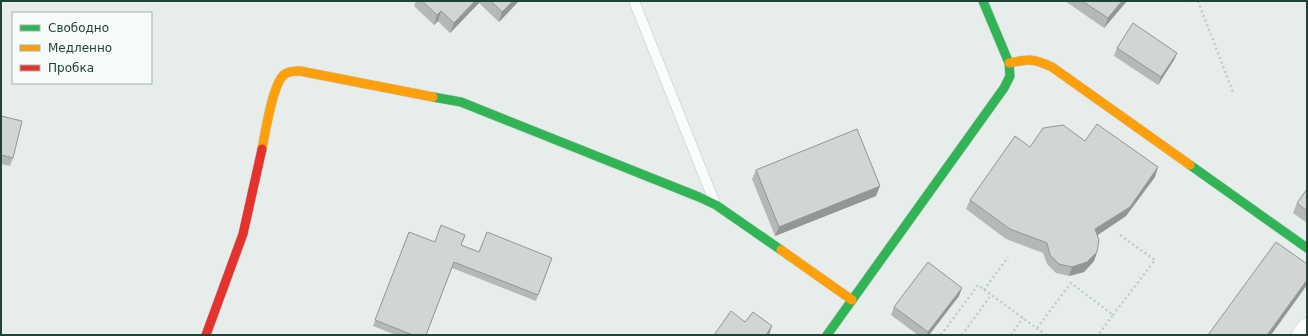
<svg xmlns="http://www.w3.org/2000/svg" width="1308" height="336" viewBox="0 0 1308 336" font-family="'DejaVu Sans',sans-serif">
  <rect width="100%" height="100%" fill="#e7edea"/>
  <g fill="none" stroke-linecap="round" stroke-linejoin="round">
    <defs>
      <polyline id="lane" points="634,1 714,201"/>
      <polyline id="street" points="1302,335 1307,328"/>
      <g id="fast">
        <polyline points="433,97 461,102 699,197 716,205 781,250"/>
        <polyline points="1190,165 1307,248"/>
        <polyline points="827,335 1004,88 1010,76 1009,63 983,1"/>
      </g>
      <g id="slow">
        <path d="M1009,63C1029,59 1033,58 1052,67L1190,165"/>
        <path d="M262,149C265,134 273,81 285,74C289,71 295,71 300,71L433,97"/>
        <polyline points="781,250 852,300"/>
      </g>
      <polyline id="jam" points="206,335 243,234 262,149"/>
    </defs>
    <!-- lane casing -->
    <use href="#lane" stroke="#c4cac7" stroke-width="11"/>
    <!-- street casing -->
    <use href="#street" stroke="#c4cac7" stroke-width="21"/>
    <!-- fast casing -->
    <use href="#fast" stroke="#c2cbc7" stroke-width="10"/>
    <!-- slow casing -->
    <use href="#slow" stroke="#c2cbc7" stroke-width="10"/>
    <!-- jam casing -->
    <use href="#jam" stroke="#c2cbc7" stroke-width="10"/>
    <!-- path -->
    <g stroke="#c2ccc7" stroke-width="2.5" stroke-dasharray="2 3" stroke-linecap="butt">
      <polyline points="1189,1 1193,1"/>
      <polyline points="1198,1 1233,92"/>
      <polyline points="984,290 1008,257"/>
      <polyline points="1113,315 1155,260 1120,235"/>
      <polyline points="1037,328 1071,283 1113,315 1098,335"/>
      <polyline points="941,335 978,285 1046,335"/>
      <polyline points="962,335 991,295"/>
      <polyline points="1011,335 1023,318"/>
    </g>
    <!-- lane -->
    <use href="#lane" stroke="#fbfcfc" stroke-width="10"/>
    <!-- street -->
    <use href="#street" stroke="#fbfcfc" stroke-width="20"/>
    <!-- fast -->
    <use href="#fast" stroke="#30b455" stroke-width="9"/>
    <!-- slow -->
    <use href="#slow" stroke="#ff9f0a" stroke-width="9"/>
    <!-- jam -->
    <use href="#jam" stroke="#e5322d" stroke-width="9"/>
  </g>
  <!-- wall -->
  <g fill="#b4b8b6">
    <polygon points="416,1 519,1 499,22 479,3 450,33 438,21 434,25 414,6"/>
    <polygon points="1065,1 1127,1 1104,28"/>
    <polygon points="1117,48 1177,53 1174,60 1158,85 1114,56"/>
    <polygon points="1,116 13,158 10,166 1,164"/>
    <polygon points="1085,141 1155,177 1126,216 1097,235 1097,252 1094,261 1084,272 1069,276 1056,273 1047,264 1043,253 1006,239 966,209 970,200 1030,147"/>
    <polygon points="756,170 876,196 775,236 752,179"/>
    <polygon points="1307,189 1307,223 1293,213 1297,203"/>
    <polygon points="409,232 435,242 461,245 479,252 552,258 536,301 452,268 426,335 396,335 373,326"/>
    <polygon points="959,296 929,335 918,335 891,315 894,307"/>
  </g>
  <!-- shaded-wall -->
  <g fill="#929694">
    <polygon points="475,1 480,1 479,3 450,33 454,23"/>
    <polygon points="513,1 519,1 499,22 502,12"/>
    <polygon points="1122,1 1127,1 1104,28 1108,18"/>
    <polygon points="441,11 438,21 434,25 437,15"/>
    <polygon points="1177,53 1174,60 1158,85 1161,77"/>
    <polygon points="1158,167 1155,177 1126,216 1092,239 1095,229"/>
    <polygon points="880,186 876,196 775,236 779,227"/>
    <polygon points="1097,252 1094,261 1084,272 1069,276 1072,267"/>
    <polygon points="1307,280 1307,285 1271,335 1267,335"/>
    <polygon points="962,288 959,296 929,335 927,335 928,332"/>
    <polygon points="772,326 769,335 766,335"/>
  </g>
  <!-- building -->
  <g fill="#d1d6d4" stroke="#929694">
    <polygon points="422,1 475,1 454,23 441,11 437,15"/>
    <polygon points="491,1 513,1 502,12"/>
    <polygon points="1082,1 1122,1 1108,18"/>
    <polygon points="1133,23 1177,53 1161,77 1117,48"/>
    <polygon points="1,116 22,121 13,158 1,155"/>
    <polygon points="1097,124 1158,167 1130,207 1095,229 1099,240 1097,252 1087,262 1072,267 1059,264 1050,255 1047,243 1010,229 970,200 1015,136 1030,147 1043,128 1063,125 1085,141"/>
    <polygon points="857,129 880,186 779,227 756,170"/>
    <polygon points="1307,189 1307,211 1297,203"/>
    <polygon points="441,225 465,235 461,245 479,252 487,232 552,258 538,295 454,262 426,335 413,335 375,320 409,232 435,242"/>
    <polygon points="1276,242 1307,264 1307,280 1267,335 1208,335"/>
    <polygon points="928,262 962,288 928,332 894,307"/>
    <polygon points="731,311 745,322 753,312 772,326 766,335 714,335"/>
  </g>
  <!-- border -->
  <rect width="1308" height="336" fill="none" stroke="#214337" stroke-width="4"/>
  <!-- legend -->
  <rect x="12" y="12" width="140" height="72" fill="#f6fbf8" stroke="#a1b1ab"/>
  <rect x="20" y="25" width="20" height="6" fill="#30b455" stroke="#a1b1ab"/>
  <text x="48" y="32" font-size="12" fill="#214337">Свободно</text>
  <rect x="20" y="45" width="20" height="6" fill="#ff9f0a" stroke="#a1b1ab"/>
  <text x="48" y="52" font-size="12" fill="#214337">Медленно</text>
  <rect x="20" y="65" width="20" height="6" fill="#e5322d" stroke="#a1b1ab"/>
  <text x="48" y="72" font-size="12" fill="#214337">Пробка</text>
</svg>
